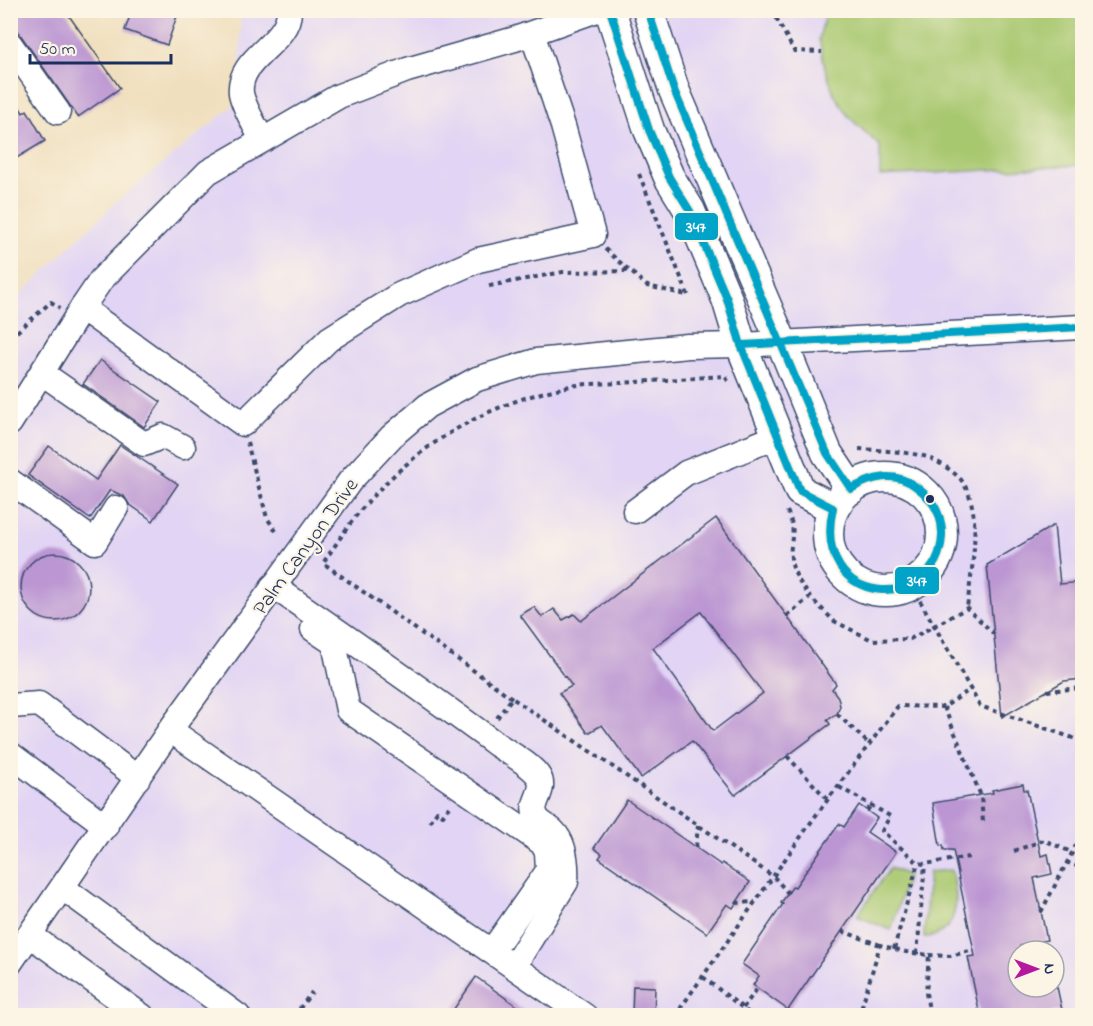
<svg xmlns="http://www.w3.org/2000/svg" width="1093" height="1026" viewBox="0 0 1093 1026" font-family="'Indie Flower',sans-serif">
  <rect width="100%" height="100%" fill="#fcf5e5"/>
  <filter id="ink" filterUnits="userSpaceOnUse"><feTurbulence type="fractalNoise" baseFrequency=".0167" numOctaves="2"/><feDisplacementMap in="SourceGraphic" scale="12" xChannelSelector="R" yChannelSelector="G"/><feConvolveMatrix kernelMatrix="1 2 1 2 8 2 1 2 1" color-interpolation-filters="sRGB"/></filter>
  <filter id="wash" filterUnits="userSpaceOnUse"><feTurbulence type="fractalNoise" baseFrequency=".008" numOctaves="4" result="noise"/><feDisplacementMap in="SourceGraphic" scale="24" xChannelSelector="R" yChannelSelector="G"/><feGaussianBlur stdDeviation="1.35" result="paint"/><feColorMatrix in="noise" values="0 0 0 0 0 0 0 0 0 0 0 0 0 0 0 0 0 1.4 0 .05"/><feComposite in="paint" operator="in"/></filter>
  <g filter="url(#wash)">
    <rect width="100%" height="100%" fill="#f0dfbe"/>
    <!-- built -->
    <path fill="#e1d4f4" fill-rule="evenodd" d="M241,11H1082V1015L11,1016V304L115,203L239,101ZM1018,951H1054V987H1018Z"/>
    <!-- green -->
    <g fill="#a8c870" stroke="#627c67" stroke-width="1.5">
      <polygon points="826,11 1082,11 1082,165 880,176 880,146 848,116 834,94 825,68 819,39"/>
      <polygon points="890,868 908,875 891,930 857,916"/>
      <path d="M951,870C960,895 959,937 924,937L929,872Z"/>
    </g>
    <g id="blocks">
      <!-- building -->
      <g fill="#bb96d3" fill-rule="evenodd">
        <polygon points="10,10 65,10 120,88 78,117 10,20"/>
        <polygon points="132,10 179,10 167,45 125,30"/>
        <polygon points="10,92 23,113 27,110 45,141 10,162"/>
        <polygon points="100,360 161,402 144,427 83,384"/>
        <polygon points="120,445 178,484 153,521 129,504 124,496 110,490 90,519 28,475 49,446 96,480"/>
        <path d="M716,518L836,684L832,689L838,697L840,706L837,714L827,720L830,724L735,795L692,741L641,778L602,725L588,733L559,693L572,686L520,615L534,607L542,617L554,609L563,620L574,614L581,621ZM701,612L763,693L713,731L653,648Z"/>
        <polygon points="1054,525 1060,584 1083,582 1083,679 1064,681 1002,717 987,565"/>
        <circle cx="55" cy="587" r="34"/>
        <polygon points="1023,784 1024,790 1027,790 1041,856 1048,854 1052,874 1034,878 1047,940 1020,946 1021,951 1018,951 1018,987 1057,987 1062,1010 1037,1016 980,1016 968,957 975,956 953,850 944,850 943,845 940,846 933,803 993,793 992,790"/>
        <polygon points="627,800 721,865 722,863 750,882 733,908 727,904 707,933 599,858 602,854 594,848"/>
        <polygon points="859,805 877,818 867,832 896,852 788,1010 753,985 759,976 742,964 783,904 781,903 793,886 795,887 839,824 844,827"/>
        <polygon points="476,977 531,1016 449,1016"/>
        <polygon points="633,986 655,987 654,1016 632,1016"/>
      </g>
    </g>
  </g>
  <g filter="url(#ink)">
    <use href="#blocks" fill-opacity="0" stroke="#3b496c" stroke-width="1.5"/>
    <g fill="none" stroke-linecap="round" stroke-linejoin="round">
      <defs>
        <g id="minor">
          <polyline points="532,33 563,126 593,235 478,260 399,295 329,339 243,424 82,308 101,280 208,172 339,96 407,70 515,39 597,10"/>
          <polyline points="10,44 58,112"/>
          <path d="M262,140C256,127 243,106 241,93C237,57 290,43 289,10"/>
          <polyline points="42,373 144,444 163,436 183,447"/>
          <polyline points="10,423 82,308"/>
          <polyline points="10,481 95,542 116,508"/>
          <polyline points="635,511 686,473 778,436"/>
          <path d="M273,586C348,638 423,690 496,744C508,752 533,766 539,777C547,791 529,803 536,816C539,823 548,826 553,831C566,844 567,865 566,882L514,966"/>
          <polyline points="313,629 334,643 348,710 542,843 547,852 548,871 492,951"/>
          <polyline points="10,706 39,704 138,778"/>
          <polyline points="170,730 585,1016"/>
          <polyline points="10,754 106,826"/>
          <polyline points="63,888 238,1016"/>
          <polyline points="30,935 142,1016"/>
          <polyline points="10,963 170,730 350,481 392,436 427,406 477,379 536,361 688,346 741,345 1082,327"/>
        </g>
        <g id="major">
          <polyline points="610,10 649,130 669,177 690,211 727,299 741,345 800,491 833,508"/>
          <polyline points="648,10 674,90 782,343 827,453 851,489"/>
          <circle cx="885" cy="534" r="57"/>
        </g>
      </defs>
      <!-- minor casing -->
      <use href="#minor" stroke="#3b496c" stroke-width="27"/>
      <!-- major casing -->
      <use href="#major" stroke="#3b496c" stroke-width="33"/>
      <!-- path -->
      <g stroke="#3b496c" stroke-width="4" stroke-dasharray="4.5 4.5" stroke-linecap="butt">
        <polyline points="772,10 794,51 822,52"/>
        <polyline points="639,174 688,295"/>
        <polyline points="605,249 647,286 687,295"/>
        <polyline points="489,286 563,272 630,271"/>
        <polyline points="10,338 51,302 60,308"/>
        <polyline points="247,442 267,518 278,534"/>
        <path d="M859,449C876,450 918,452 932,459C941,463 957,474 962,481C984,513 971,571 967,608"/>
        <path d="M787,511C798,534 789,536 791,558C792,573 802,585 810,597"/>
        <polyline points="911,585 980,706 1082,741"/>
        <polyline points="787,616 810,597 834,621 872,640 910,639 967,608 994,634"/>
        <polyline points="1047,691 1082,688"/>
        <path d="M512,698L323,563C335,546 346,528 360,511C413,447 487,402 571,386C587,383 604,384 621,383C655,381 690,378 725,376L728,381"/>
        <polyline points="944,707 981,796 983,822"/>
        <polyline points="837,714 869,744"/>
        <polyline points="497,718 512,698 774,877 788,893"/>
        <polyline points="787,756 828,800"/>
        <polyline points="839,787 890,816 882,831 918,863 925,864 969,857"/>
        <polyline points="867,811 871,805"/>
        <polyline points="430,822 437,811 443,815 449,807"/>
        <polyline points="696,847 698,825"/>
        <polyline points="1014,851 1044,840 1071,852"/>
        <polyline points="1066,862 1082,868"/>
        <polyline points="736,903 755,902"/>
        <polyline points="1041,912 1082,834"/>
        <polyline points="842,931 880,945"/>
        <polyline points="894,949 918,863"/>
        <polyline points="917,954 925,864"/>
        <polyline points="929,955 950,956 974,950"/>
        <polyline points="703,977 753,1016"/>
        <polyline points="743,1008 757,989"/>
        <polyline points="294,1016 312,992"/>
        <polyline points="675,1016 814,818 898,706 944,707 971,689"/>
        <polyline points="859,1016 880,945 906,952 929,955 926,993 930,1016"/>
      </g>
      <!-- minor -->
      <use href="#minor" stroke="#fff" stroke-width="24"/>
      <!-- major -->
      <use href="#major" stroke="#fff" stroke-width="30"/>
      <defs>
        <g id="bus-1">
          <path d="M610,10L649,130L669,177L690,211L727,299L741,345L800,491L833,508C810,610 938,614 942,536C943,514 932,498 915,486C894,471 872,477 851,489L827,453L674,90L648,10"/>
          <polyline points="741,345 1082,327"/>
        </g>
      </defs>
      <!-- bus-1 casing -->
      <use href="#bus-1" stroke="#fcf5e5" stroke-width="12"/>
      <!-- bus-1 -->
      <use href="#bus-1" stroke="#01a3c8" stroke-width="8"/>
    </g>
  </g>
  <!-- markers -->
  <circle fill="#1b2f5e" stroke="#fcf5e5" stroke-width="2" cx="930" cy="499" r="5"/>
  <g text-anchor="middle" stroke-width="4.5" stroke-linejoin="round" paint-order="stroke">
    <!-- street labels -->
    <g font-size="21" fill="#1b2f5e" stroke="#fcf5e5">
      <text transform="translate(305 546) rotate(-54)" y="7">Palm Canyon Drive</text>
    </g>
  </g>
  <g stroke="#fcf5e5" stroke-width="2">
    <rect x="674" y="212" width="45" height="29" rx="6" fill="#01a3c8"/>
    <rect x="894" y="566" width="46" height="29" rx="6" fill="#01a3c8"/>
  </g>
  <g font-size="16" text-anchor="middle" font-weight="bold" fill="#fff">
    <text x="696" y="232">347</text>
    <text x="917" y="586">347</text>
  </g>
  <!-- margin -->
  <rect width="1093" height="1026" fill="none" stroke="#fcf5e5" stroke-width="36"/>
  <!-- north arrow -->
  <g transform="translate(1036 969) rotate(90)"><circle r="28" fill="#fcf5e5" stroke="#a2a6af" stroke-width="1.5"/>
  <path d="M0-4.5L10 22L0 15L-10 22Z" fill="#b5179e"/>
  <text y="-9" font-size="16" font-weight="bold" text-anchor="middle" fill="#1b2f5e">N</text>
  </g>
  <!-- scale -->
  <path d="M30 54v9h141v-9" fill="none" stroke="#1b2f5e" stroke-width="3"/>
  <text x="39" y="54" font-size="18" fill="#1b2f5e" stroke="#fcf5e5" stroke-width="4.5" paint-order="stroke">50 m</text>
</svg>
